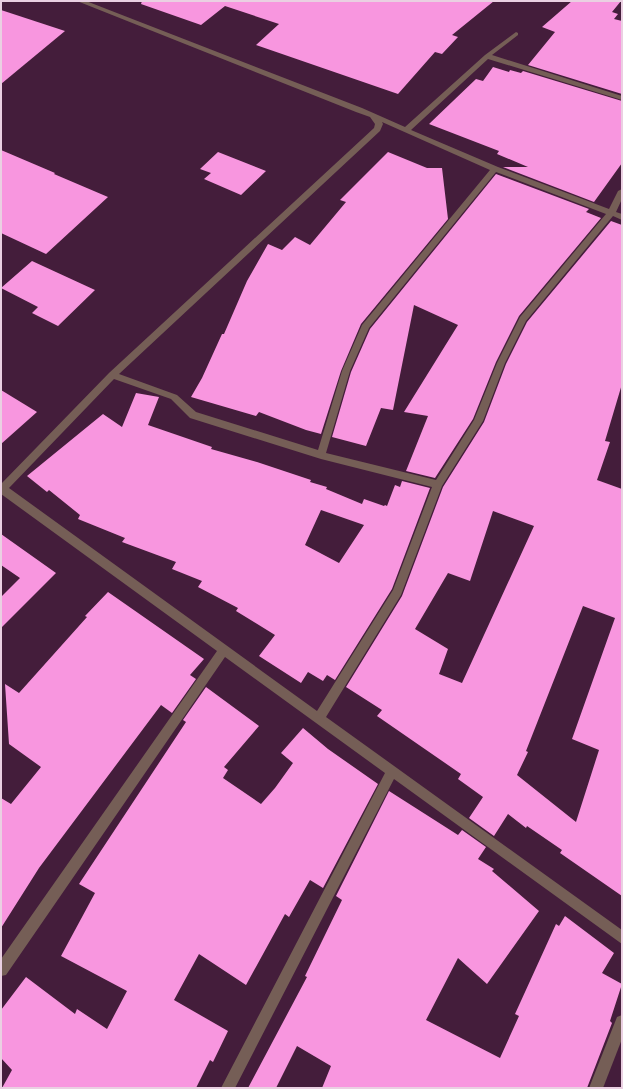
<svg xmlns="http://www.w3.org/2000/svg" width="623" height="1089" viewBox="0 0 623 1089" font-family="Raleway,sans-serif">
  <rect width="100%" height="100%" fill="#441d3b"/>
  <!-- building -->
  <g fill="#f896df" fill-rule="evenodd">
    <polygon points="142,1 494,1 452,35 458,37 442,54 435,52 398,94 256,45 279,24 225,6 201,25 141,4"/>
    <polygon points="572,1 621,1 612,12 618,14 614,19 622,21 622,94 528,65 555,32 542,27"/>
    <polygon points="1,10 65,31 1,84"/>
    <polygon points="493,67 509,72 510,70 521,73 523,71 622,101 622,163 594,202 503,167 528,167 497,154 499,151 429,124 476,79 483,81"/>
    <polygon points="1,150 55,173 54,174 108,197 46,254 1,233"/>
    <polygon points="218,152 266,171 241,195 204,179 211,173 200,169"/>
    <polygon points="388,152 427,168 442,168 448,219 361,324 341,371 321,434 306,430 259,412 256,416 191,397 202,378 222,334 224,334 247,281 268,244 282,250 295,237 310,245 346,202 340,200"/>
    <polygon points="496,174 589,209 586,212 601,218 519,316 496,362 473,419 435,478 406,471 428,416 404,412 458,325 414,305 393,410 381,408 366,446 332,437 351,372 370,329"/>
    <path d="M611,221L622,225V384L605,441L610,442L597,480L622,489V896L560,853L562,850L527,826L526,828L508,814L494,836L469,818L483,797L458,779L461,774L377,716L382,710L346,687L402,596L443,487L484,422L506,364L527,322ZM493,511L534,526L462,683L439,674L448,649L415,629L448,573L470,581ZM583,606L615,618L572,739L599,750L576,822L517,775L528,752L526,751Z"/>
    <polygon points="32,261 95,290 58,326 32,313 38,307 1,288"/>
    <polygon points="1,390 37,412 1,444"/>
    <path d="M136,393L159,397L148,425L212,447L211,449L257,462L311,480L310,482L327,487L326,489L362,504L364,499L384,506L385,505L387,506L395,485L400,487L402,481L430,488L392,589L335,680L327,675L323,681L308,672L301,683L259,656L275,635L236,611L238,608L198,587L202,581L172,569L176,562L122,542L125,538L78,519L80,515L49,490L47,492L27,476L103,414L122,427ZM321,510L364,525L339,563L305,545Z"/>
    <polygon points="1,534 56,573 1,628 1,597 20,578 1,565"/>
    <polygon points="108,592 204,659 190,675 196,679 172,713 161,705 39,868 1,928 1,798 11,804 41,767 9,744 5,684 19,693 87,617 85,616"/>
    <polygon points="206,687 259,726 224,767 228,770 223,778 261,804 275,788 293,763 281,753 303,728 328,749 378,784 323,888 310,880 289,917 285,914 246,985 199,954 174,1000 228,1031 213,1062 210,1060 196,1088 2,1088 12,1070 1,1058 1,1010 26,977 75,1014 77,1009 107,1029 127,991 61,956 95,893 79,884 186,722 183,720"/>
    <polygon points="389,791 458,835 462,830 486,847 478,859 494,869 492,871 539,911 487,984 458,958 426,1020 500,1058 519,1016 515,1014 556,924 559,926 565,916 614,953 602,973 622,984 610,1021 612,1023 587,1088 322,1088 331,1066 297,1046 276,1088 248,1088 307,977 305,976 342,900 336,896"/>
  </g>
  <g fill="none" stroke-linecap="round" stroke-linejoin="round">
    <!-- minor -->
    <g fill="#755e56" fill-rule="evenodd">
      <path d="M77,1H86L362,108L405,127L485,55L516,32L518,33V35L492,55L622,96V100L488,59L411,130L498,167L609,209L618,191L622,189V199L616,212L622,214V220L613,216L526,321L505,363L483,421L442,486L401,595L326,717L622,930V944L394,779L235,1088H221L385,773L225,657L6,975L1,976V959L217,651L1,494V484L109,373L374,128L375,124L370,117L356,112ZM382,122L490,170L362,325L342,371L318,450L196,412L177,395L119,374L380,131L383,124ZM496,172L606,214L520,317L497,363L474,420L436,480L326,453L350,371L369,328ZM114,379L171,399L190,418L321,459L432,487L393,590L317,711L9,488Z"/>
      <polygon points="622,1015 622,1039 603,1088 589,1088 617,1017"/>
    </g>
  </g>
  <!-- border -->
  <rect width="623" height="1089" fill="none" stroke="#ead0e2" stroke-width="4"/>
</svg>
